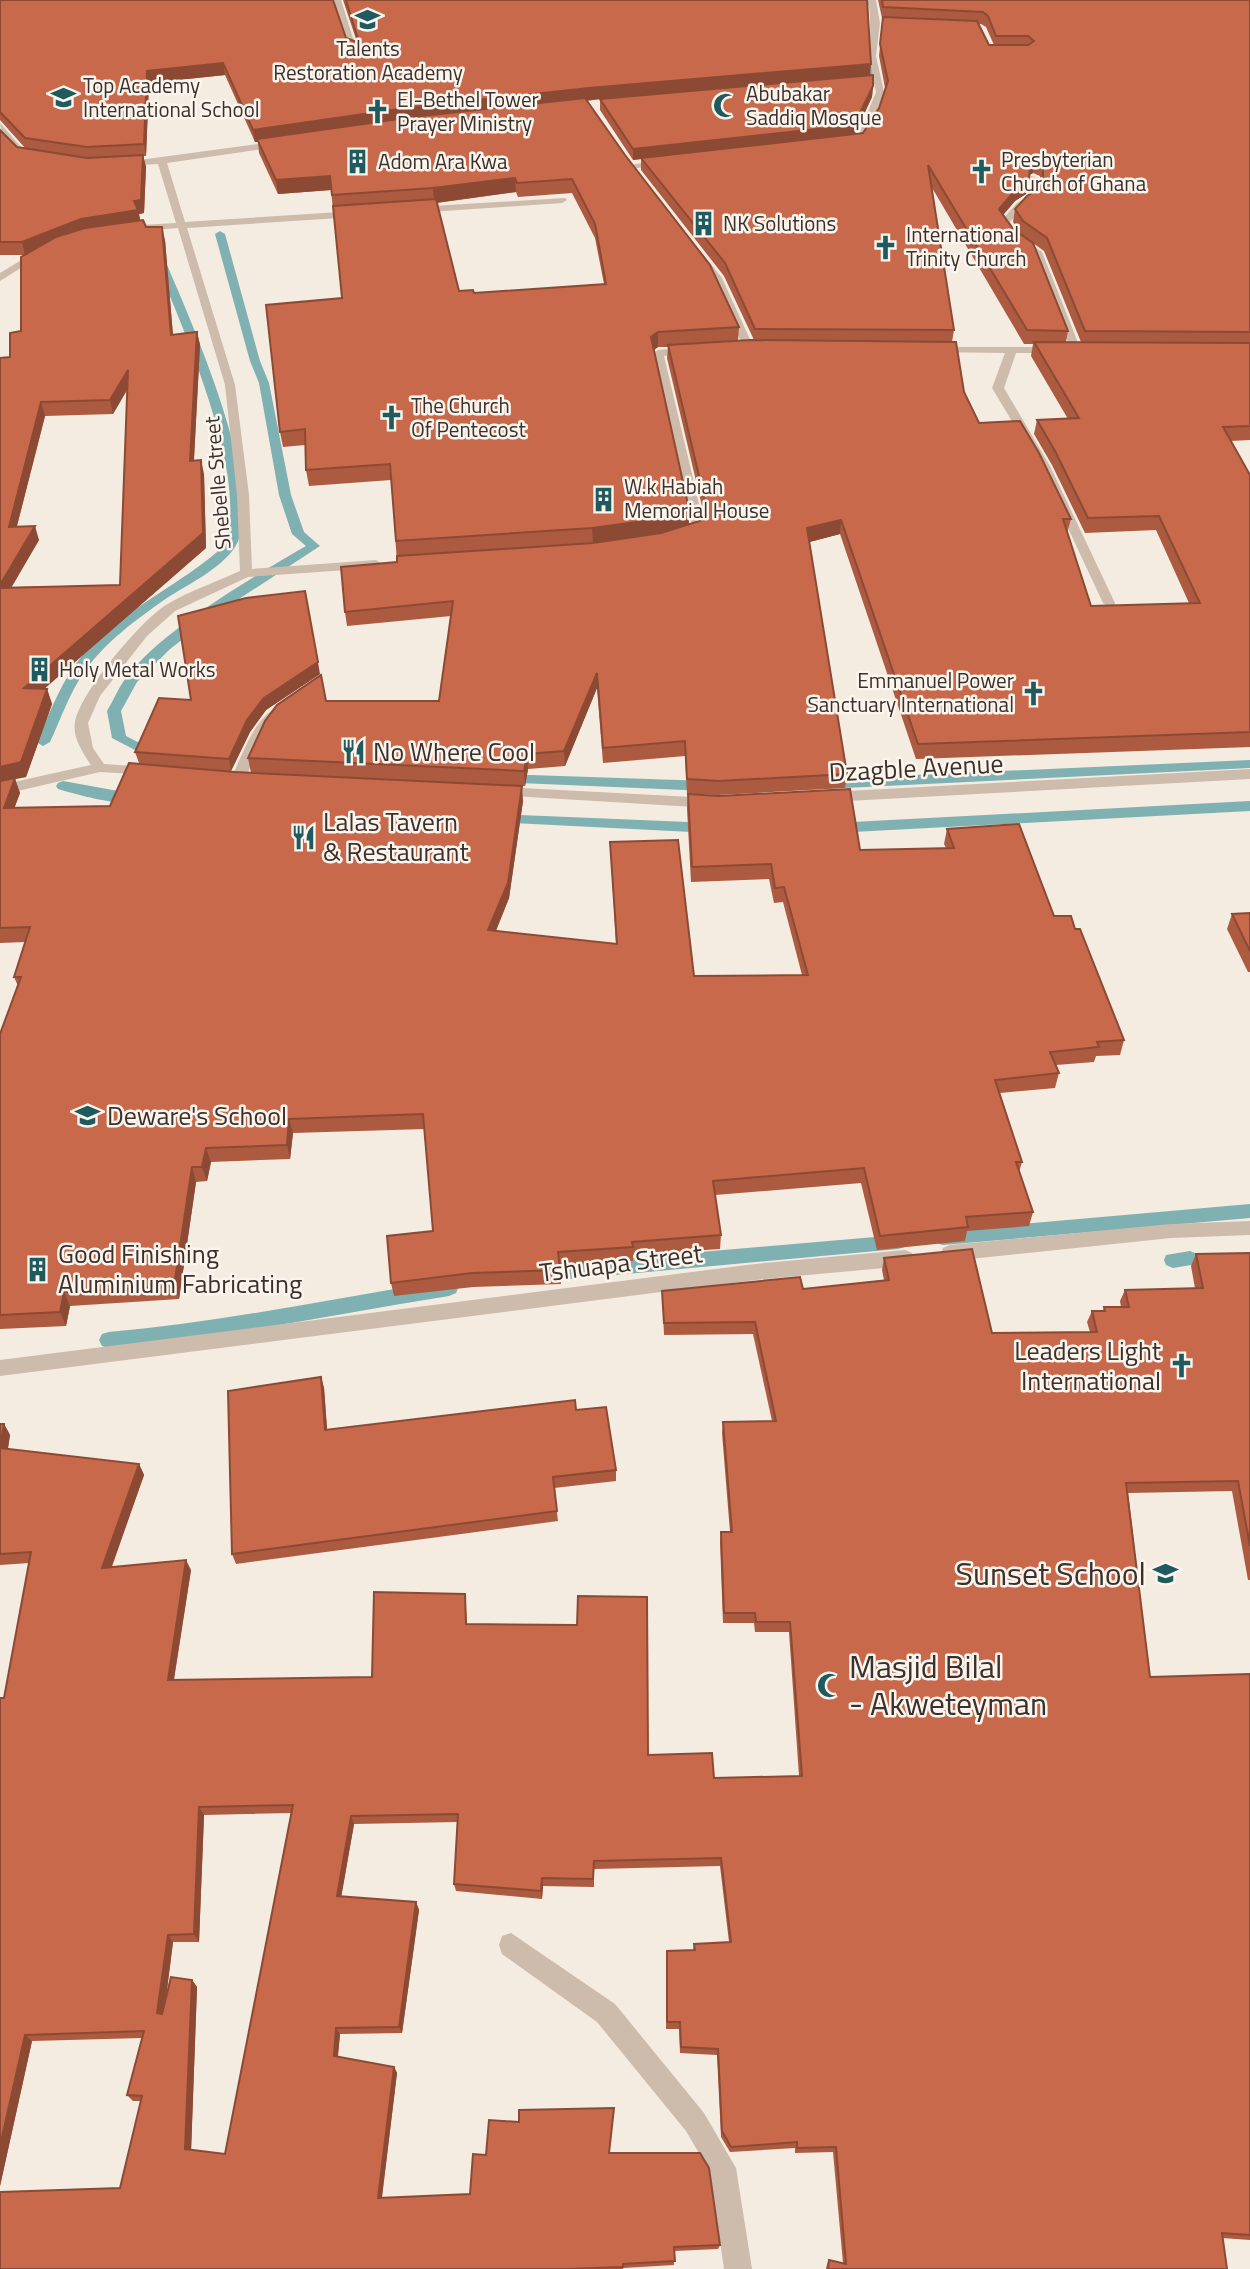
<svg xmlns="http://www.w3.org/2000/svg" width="1250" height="2269" viewBox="0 0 1250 2269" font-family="'Titillium Web',sans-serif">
  <rect width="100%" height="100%" fill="#f4ebe1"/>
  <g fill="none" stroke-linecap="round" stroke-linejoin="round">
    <!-- stream -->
    <g fill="#7fb0b2" fill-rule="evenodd">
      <path d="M865,0H873L868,6C870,18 867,28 867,40C868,54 876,65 876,79L871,85L856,87L853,82L868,78C868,65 859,53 859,40C859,28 862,18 860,6Z"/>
      <path d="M220,231L225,234L260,361L269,383L291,495L304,532L320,546L213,616L170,649L137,682L121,711L126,736L161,754V760L156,761L112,738L107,711C113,701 118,689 125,679C161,630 253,577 306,546L292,534L279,495L259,383L250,361L215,234Z"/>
      <path d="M159,255L164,258C188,314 272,499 233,550C216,572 186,585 164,600C136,620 105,642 85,671C70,692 61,718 50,742L43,746L36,742C49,716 58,689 75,665C111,615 171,591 217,552C263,504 177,314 154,258Z"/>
      <polygon points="1250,760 1250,768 824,789 817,784 824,779"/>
      <polygon points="502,774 708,781 715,786 708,791 497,782 495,779 497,776"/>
      <path d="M63,781L135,794L142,799C130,810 75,794 58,789L56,786L58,783Z"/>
      <polygon points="1250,801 1250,811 834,833 827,828 834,823"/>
      <polygon points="499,814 712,823 719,828 712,833 494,822 492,819"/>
      <polygon points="1250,1204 1250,1218 943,1245 936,1243 934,1238 936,1233 943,1231"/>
      <polygon points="898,1235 905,1237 907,1242 905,1247 898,1249 539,1282 532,1279 530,1274 532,1269 539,1266"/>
      <polygon points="1190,1251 1197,1254 1199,1259 1197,1264 1173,1268 1166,1265 1164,1260 1166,1255"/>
      <path d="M449,1280L456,1283L458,1288L456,1293L449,1296C336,1314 223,1338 109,1348L102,1346L99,1340L102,1334L109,1332C223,1322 336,1298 449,1280Z"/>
    </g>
    <!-- minor -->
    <g fill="#cdbbac" fill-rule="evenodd">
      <polygon points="333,0 341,0 357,51 350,49"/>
      <path d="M868,0H876L880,23L876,56L884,92L866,138L852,145L848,142L858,136L876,92L874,83L849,86L845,83L873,78C867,50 873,29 868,0Z"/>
      <polygon points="0,123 22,148 22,152 16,152 2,138"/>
      <path d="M281,141L284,142V146L167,163L185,222L355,211L360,214L355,217L187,228L235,385L249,495L252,569L376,560L382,564L376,568L248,577L175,611L147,636L100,696L88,723L93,748L104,764L148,767L155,772L153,775L100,772L0,795V785L91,765C83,753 72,737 75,722C80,693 141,620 166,605C189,591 216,582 240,571L237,495L225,385L178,228L139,231L134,228L139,225L176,223L158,164L122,166L117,163Z"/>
      <polygon points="664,159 669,162 667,164 630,169 625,166"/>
      <polygon points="1031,176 1039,178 1039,197 1023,207 1010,222 1019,236 1042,252 1081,350 1080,352 1071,350 1033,254 1013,240 1000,222 1017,203 1029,196"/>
      <polygon points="565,198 567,200 562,203 415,213 410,210 415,207"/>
      <polygon points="38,250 46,252 0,281 0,273"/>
      <polygon points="697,254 703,254 722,278 754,348 753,350 744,348 712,279 695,256"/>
      <polygon points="690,347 694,348 694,352 664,356 705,529 686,537 680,533 692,527 653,353 658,350"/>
      <polygon points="935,347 1054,347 1059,350 1054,353 1016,353 1004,388 1050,466 1115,603 1114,606 1109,607 1103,603 1039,466 992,388 1005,353 931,352 930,350"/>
      <path d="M276,709L283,713L265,734L245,779L243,782H233L231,779C240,760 255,716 276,709Z"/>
      <polygon points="1250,769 1250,779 829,802 822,797 829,792"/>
      <polygon points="501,787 711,798 718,803 711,808 496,795 494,792 496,789"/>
      <polygon points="1250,1221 1250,1235 1171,1238 950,1261 943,1258 941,1253 943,1248 950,1245 1171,1224"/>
      <polygon points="905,1250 912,1253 914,1258 912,1263 905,1266 755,1280 0,1376 0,1360 755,1264"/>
      <polygon points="511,1933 615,2004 704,2113 736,2168 752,2269 724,2269 710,2172 686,2131 597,2022 502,1954 499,1945 502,1936"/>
    </g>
  </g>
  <!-- wall -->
  <g fill="#ac5a40" fill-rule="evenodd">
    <path d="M0,0L346,38L357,42L343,0H867L870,75L873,86L872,97L855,134L863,133L879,108L885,88L879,56L883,19L882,18L878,0H1250V440L1230,441L1250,475V747L916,759L840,534L809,542L847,774L845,788L718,795L687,794L685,756L603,763L597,688L565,766L528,769L525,786L251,773L248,758L326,701H439L451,616L347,626L345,612L397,562L391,480L309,486L306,470L305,445L283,447L280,432L342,298L331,190L278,194L259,153L258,142H255L225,75L149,83L146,156H143L146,167L144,213L139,214L140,221L146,227L165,240L173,335L197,332L200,345L194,461L204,474L206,548L44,689H47L52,704L26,777L15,779L20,793L14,808L110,806L139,763L135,752L191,700L320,674L266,710L250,732L231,771L523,801L509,898L496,931L616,944L610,842L694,976L802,975L783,902L774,903L769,879L691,882L687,809L688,794L860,850L946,848L944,844L947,829L1054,916L1075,929L1124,1040L1120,1055L1096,1056L1094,1062L1056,1065L1059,1073L1055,1088L1000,1093L1022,1162L1019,1172L1033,1212L1029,1226L967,1231L965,1241L877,1250L861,1183L715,1195L721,1235L720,1249L633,1255V1261L559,1266L561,1284L473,1287L394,1296L391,1283L433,1231L425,1129L293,1133L290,1159L211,1162L207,1181L196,1182L179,1299L70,1306L66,1326L0,1329V1034L18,986L14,977L25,942L0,943V358L10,357L21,331L25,255H0V130L17,147L26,149L0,120ZM978,24H981L986,27L994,45H989ZM600,99V110L633,160L641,159V170L724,276L754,340L738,341L739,327L587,101ZM1033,173L1040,176V188L1015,209L1013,222L1021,234L1013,229L1003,215L1015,201L1026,194L1029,175ZM931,186L1024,344H1033L1031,356L1068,419L1037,420L1034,434L1052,465L1085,533L1156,530L1189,603L1091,606L1067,533L1071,519L979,423L964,392L952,342L954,330ZM516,192L518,197L572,193L595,238L604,284L474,293L459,291L437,203ZM1033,243L1044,251L1081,342H1066L1068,331ZM658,347H668L667,358L705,519L689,524V509L654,350ZM127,390L120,585L11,587L39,540L17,526L45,416L113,414Z"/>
    <polygon points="1250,913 1250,972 1248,972 1227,929 1232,914"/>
    <path d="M1250,1253V1580H1248L1232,1491L1128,1493L1150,1677L1250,1674V2240L1222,2238L1227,2269H826L827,2264L829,2260L843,2263L833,2152L795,2153V2148L730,2152L721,2137L717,2055L680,2053L679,2029H666L667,1958L693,1950L694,1944L729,1942L720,1866L594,1869V1887L543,1886L542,1899L456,1891L454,1884L457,1822L354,1824L341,1897L416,1902L419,1910L402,2033L340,2034L338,2057L394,2067L397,2073L382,2198L470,2194L486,2155L519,2122L614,2108L609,2153L720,2245L718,2249L674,2251V2265L623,2268V2269H0L120,2188L141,2101H133L127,2095L142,2038L32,2041L0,2186L4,1698L29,1563L0,1565V1424H4L10,1435L8,1449L139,1464L144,1475L111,1567L191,1570L174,1680L372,1677L465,1594L467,1624L648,1755L714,1778L799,1776L789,1632H755L754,1623H723L720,1542L721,1532H730L722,1433L723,1422L772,1421L753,1334L664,1335L662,1291L803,1289L884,1280L882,1270L884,1258L992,1333L1090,1332L1087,1322L1092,1311H1103L1104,1307H1121L1120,1301L1125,1290L1195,1288L1191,1266L1196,1254ZM291,1813L225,2154L191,2150L197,1987L192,1980L166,1998L173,1942H199L204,1815Z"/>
    <polygon points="321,1377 324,1388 327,1430 576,1410 616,1470 616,1481 554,1488 558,1521 236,1564 232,1554"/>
  </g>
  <!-- shaded-wall -->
  <g fill="#8c4a34">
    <polygon points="223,63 225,75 149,83 146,156 144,144 147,71"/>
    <polygon points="871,64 870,76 589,100 414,119 257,139 258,142 255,142 253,130 413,107 589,88"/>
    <polygon points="873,86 872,97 853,137 641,158 641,159 633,160 633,149"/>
    <polygon points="143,155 146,167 144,213 139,214 141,223 25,255 22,242 81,219 134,201"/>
    <polygon points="1035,160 1033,173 1028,176 1030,163"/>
    <polygon points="330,176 331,190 278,194 276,180"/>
    <polygon points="515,178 516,192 434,203 433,188"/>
    <polygon points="1029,182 1026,194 1015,201 997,222 999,209 1017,188"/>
    <polygon points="162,227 165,240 174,348 171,335"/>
    <polygon points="197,332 200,345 193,475 190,461"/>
    <polygon points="658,332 658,347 651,352 651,337"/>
    <polygon points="128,370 131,383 113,414 110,400"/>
    <polygon points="41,402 45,416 13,541 9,527"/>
    <polygon points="201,460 204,474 206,548 29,702 24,688 203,533"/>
    <polygon points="689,509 689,525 657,535 593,544 592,528"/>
    <polygon points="841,520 840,534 806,543 807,528"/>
    <polygon points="35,526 39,540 3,602 0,594 0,585"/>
    <polygon points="318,662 320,674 266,710 250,732 231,771 229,759 247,720 264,698"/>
    <polygon points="597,673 597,688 565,766 564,751"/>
    <polygon points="47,689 52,704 26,777 15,779 20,793 9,823 4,808 0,783 0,767"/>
    <polygon points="527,754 528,769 525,786 524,771"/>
    <polygon points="522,786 523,801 509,898 490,945 488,930"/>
    <polygon points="289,1119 293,1133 290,1159 287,1145"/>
    <polygon points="206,1148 211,1162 207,1181 202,1167"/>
    <polygon points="192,1167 196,1182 179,1299 174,1286"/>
    <polygon points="64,1292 70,1306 66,1326 60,1312"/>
    <polygon points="321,1377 324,1388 328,1441 325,1430"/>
    <polygon points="4,1424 10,1435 6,1459 0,1449"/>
    <polygon points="139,1464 144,1475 108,1578 102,1568"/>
    <polygon points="186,1560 191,1570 172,1690 168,1680"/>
    <polygon points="199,1807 204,1815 199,1942 194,1934"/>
    <polygon points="351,1816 354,1824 340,1904 337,1896"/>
    <polygon points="542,1878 543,1886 542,1899 541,1891"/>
    <polygon points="416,1902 419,1910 402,2033 399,2027"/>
    <polygon points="168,1935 173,1942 163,2020 157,2013"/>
    <polygon points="192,1980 197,1987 191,2154 185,2149"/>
    <polygon points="336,2028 340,2034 337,2062 334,2056"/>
    <polygon points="25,2035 32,2041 0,2186 0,2146"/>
    <polygon points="394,2067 397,2073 381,2203 378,2198"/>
  </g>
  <!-- building -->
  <g fill="#c8694b" stroke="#8c4a34" stroke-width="2" fill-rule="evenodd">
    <polygon points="0,0 333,0 346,38 357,42 358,39 346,0 867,0 871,64 589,88 413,107 253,130 223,63 147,71 144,144 87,147 25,138 0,112"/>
    <polygon points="882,0 1250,0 1250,332 1085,331 1047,238 1023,221 1015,209 1027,196 1043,186 1043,163 1035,160 1030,163 1029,182 1017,188 999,209 1013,229 1033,243 1068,331 1027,330 928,165 954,330 755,329 725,263 641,158 863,133 879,108 888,81 880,44 883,17 977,21 989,45 1028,45 1034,41 1028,36 996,36 988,16 983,12 883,7"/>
    <polygon points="873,75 873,86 854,125 633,149 600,99"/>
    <polygon points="585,98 625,155 710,265 739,327 658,332 651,337 689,509 658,519 592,528 396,541 390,464 306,470 305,429 280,432 266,305 342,298 333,206 436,199 459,291 473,290 474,293 606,284 595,224 572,179 517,183 515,178 433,188 332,195 330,176 276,180 257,139 413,117"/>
    <polygon points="0,130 17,147 87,158 143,155 141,200 134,201 138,210 81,219 22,242 0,242"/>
    <polygon points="143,220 146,227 162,227 171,335 197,332 190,461 201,460 203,533 24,688 47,689 21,762 0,767 0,588 120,585 128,370 110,400 41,402 9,527 35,526 0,585 0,358 10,357 10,333 21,331 21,257 56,237 85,228"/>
    <polygon points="750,340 956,342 964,392 979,423 1020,421 1039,453 1071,519 1063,519 1091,606 1200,603 1159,516 1088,518 1055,451 1037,420 1079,418 1034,342 1250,343 1250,426 1223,427 1250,475 1250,732 918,744 841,520 807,528 847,774 719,781 687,779 685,741 603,748 597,673 564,751 527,754 524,771 248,758 265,721 277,705 321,675 326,701 439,701 453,601 345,612 341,567 397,562 397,556 593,543 661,533 706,519 708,514 668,345"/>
    <polygon points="305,591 318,662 264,698 247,720 229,759 135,752 159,698 191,700 178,616 246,598"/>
    <polygon points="129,763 235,772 522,786 508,883 488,930 617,944 610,842 678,840 694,976 808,975 784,887 775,888 771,864 692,867 688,794 719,796 850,789 860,850 954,848 947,829 1019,824 1054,916 1071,916 1075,929 1080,929 1124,1040 1097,1042 1099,1047 1050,1052 1059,1073 995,1080 1022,1162 1016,1162 1033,1212 966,1217 968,1227 880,1236 864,1168 713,1181 721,1235 632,1242 633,1247 558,1252 560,1270 472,1273 391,1283 387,1236 433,1231 423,1114 289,1119 287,1145 206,1148 202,1167 192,1167 174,1286 64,1292 60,1312 0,1315 0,1034 21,977 14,977 30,927 0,928 0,781 15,778 4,808 110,806"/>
    <polygon points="1250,913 1250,951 1232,914"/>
    <path d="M972,1249L992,1333L1097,1332L1092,1311H1105L1104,1307H1129L1125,1290L1203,1288L1196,1254L1250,1253V1546L1238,1481L1126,1483L1150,1677L1250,1674V2235L1222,2233L1227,2269H828L829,2260L846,2264L836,2147L797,2148V2142L731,2147L722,2131L718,2049L681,2047L680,2022H667V1951L695,1950L694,1944L731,1942L721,1858L594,1861L593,1879L542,1878L541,1891L454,1884L458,1814L351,1816L337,1896L416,1902L399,2027L336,2028L334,2056L394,2067L378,2198L470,2194L473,2154L486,2155L489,2120L519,2122V2110L614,2108L609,2153H700L709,2168L720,2245L674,2247L675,2261L623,2264V2267L567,2269H0V2192L120,2188L142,2096L127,2095L144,2031L25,2035L0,2146V1698H4L31,1552L0,1554V1448L139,1464L102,1568L186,1560L168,1680L372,1677L374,1592L465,1594L466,1624L577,1625L578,1596L647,1597L648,1755L712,1753L714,1778L802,1776L790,1622H756L755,1613H724L721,1532H732L723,1422L776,1421L755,1322L664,1323L662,1291L800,1277L803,1289L889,1280L884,1258ZM293,1805L225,2154L185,2149L192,1980L171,1977L162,2014L157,2013L168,1935L194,1934L199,1807Z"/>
    <polygon points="321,1377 325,1430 575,1400 576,1410 606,1407 616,1470 553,1477 557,1511 232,1554 228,1391"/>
    <polygon points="0,1424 4,1424 0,1446"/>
  </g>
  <!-- icons -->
  <defs>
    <symbol id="school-bare" viewBox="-9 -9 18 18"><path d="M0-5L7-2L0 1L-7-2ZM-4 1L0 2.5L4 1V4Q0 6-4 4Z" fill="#1f5a5e" stroke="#fbf5ee" stroke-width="2.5" paint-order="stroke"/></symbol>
    <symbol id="mosque-bare" viewBox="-9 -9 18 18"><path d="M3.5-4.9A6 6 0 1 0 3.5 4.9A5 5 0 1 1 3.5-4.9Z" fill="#1f5a5e" stroke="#fbf5ee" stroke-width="2.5" paint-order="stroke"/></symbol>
    <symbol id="church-bare" viewBox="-9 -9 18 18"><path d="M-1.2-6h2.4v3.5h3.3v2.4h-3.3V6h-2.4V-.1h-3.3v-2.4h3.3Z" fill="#1f5a5e" stroke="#fbf5ee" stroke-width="2.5" paint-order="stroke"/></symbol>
    <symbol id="building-bare" viewBox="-9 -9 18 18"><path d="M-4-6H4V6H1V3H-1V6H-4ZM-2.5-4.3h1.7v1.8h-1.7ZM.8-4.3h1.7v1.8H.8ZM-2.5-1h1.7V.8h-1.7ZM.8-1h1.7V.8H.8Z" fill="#1f5a5e" stroke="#fbf5ee" stroke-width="2.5" paint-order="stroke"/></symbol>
    <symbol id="restaurant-bare" viewBox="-9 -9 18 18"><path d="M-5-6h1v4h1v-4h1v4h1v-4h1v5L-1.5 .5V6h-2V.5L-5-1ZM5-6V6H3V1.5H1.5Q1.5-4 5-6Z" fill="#1f5a5e" stroke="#fbf5ee" stroke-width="2.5" paint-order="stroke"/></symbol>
  </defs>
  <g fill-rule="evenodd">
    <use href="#school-bare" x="350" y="2" width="35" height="35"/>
    <use href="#school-bare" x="46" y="80" width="35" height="35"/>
    <use href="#mosque-bare" x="708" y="88" width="35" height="35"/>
    <use href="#church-bare" x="360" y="94" width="35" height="35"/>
    <use href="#building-bare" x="340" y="144" width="35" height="35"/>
    <use href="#church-bare" x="964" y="154" width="35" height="35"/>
    <use href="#building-bare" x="686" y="206" width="35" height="35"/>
    <use href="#church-bare" x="868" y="230" width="35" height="35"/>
    <use href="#church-bare" x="374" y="400" width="35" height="35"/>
    <use href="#building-bare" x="586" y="482" width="35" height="35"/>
    <use href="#building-bare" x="22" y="652" width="35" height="35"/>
    <use href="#church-bare" x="1016" y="676" width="35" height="35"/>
    <use href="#restaurant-bare" x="336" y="734" width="35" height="35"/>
    <use href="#restaurant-bare" x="286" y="820" width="35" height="35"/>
    <use href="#school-bare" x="70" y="1098" width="35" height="35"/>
    <use href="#building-bare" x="20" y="1252" width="35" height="35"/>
    <use href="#church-bare" x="1164" y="1348" width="35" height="35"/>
    <use href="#school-bare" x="1148" y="1556" width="35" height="35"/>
    <use href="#mosque-bare" x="812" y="1668" width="35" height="35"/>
  </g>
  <g text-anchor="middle" stroke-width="5" stroke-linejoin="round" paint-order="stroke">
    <!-- far-poi labels -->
    <g font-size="21" fill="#3b302b" stroke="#fbf5ee" text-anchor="start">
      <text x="368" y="56" text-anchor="middle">Talents<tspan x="368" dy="24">Restoration Academy</tspan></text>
      <text x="83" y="93">Top Academy<tspan x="83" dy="24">International School</tspan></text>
      <text x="746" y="101">Abubakar<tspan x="746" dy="24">Saddiq Mosque</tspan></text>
      <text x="397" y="107">El-Bethel Tower<tspan x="397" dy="24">Prayer Ministry</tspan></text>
      <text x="1001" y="167">Presbyterian<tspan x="1001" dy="24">Church of Ghana</tspan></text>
      <text x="378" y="169">Adom Ara Kwa</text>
      <text x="723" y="231">NK Solutions</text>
      <text x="906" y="242">International<tspan x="906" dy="24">Trinity Church</tspan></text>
      <text x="411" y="413">The Church<tspan x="411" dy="24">Of Pentecost</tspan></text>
      <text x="624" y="494">W.k Habiah<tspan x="624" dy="24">Memorial House</tspan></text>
      <text x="59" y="677">Holy Metal Works</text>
      <text x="1014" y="688" text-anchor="end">Emmanuel Power<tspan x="1014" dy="24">Sanctuary International</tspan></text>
    </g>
    <!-- far-street labels -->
    <g font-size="21" fill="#3b302b" stroke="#fbf5ee">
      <text transform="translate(218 483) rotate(-95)" y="7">Shebelle Street</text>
    </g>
    <!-- poi labels -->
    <g font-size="26" fill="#3b302b" stroke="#fbf5ee" text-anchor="start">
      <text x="373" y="761">No Where Cool</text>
      <text x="323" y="831">Lalas Tavern<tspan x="323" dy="30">&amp; Restaurant</tspan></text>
      <text x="107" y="1125">Deware's School</text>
      <text x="58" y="1263">Good Finishing<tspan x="58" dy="30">Aluminium Fabricating</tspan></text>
      <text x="1161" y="1360" text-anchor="end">Leaders Light<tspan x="1161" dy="30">International</tspan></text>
    </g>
    <!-- street labels -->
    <g font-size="26" fill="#3b302b" stroke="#fbf5ee">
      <text transform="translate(916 768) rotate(-3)" y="9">Dzagble Avenue</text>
      <text transform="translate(621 1263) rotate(-7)" y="9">Tshuapa Street</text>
    </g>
    <!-- near-poi labels -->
    <g font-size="32" fill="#3b302b" stroke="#fbf5ee" text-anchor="end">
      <text x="1146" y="1585">Sunset School</text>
      <text x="849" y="1678" text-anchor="start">Masjid Bilal<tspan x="849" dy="37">- Akweteyman</tspan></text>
    </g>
  </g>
</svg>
